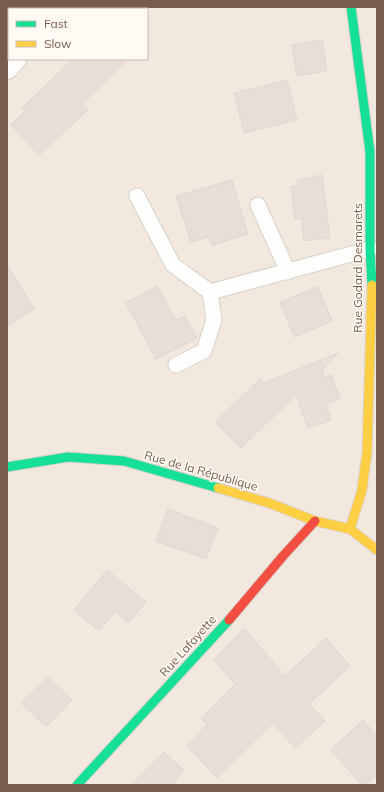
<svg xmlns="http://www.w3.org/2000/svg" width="384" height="792" viewBox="0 0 384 792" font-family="Mulish,sans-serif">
  <rect width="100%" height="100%" fill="#f9f5f0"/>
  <!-- residential -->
  <path fill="#f2e8de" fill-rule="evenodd" d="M7,7H377V785H7ZM9,9H147V59H9Z"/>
  <!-- building -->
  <g fill="#e6ded7" stroke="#e2d8d2">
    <polygon points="322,40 327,71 297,76 292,45"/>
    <polygon points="73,59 128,59 82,104 88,110 39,155 11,125 25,111 22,108"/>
    <polygon points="287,80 297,120 244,133 234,93"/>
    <polygon points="322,175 330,238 303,241 302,219 295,219 291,187 298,186 297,180"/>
    <polygon points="232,180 248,234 212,245 209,237 191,242 176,196"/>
    <polygon points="7,264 34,309 7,326"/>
    <polygon points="157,286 176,320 185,316 197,338 156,359 126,303"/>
    <polygon points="318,287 332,321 294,337 280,302"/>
    <polygon points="338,353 322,370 325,377 331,375 340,398 326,404 331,420 308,428 296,395 241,448 215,422 261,378 264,383"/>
    <polygon points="168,509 218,528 206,559 156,541"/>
    <polygon points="107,570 146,602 128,623 115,612 99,631 74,610"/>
    <polygon points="244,628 285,676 326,638 350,666 309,704 325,721 295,748 273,723 217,778 187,746 207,725 201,719 235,684 214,660"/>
    <polygon points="48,677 72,700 46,727 21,703"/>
    <polygon points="363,720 377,736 377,775 365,785 362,785 331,750"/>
    <polygon points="164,752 184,770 172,785 131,785"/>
  </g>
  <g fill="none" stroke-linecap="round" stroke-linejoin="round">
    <defs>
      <g id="lane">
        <polyline points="137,196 173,265 210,292 214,320 204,351 176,365"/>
        <polyline points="258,205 288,272"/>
        <polyline points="210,292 370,249"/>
      </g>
      <g id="street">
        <polyline points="57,9 58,7"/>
        <polyline points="7,68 15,59"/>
      </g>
      <g id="fast">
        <polyline points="351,7 370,152 370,249 372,285"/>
        <polyline points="7,467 68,457 124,461 218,488"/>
        <polyline points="77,785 229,620"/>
      </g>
      <g id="slow">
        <polyline points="218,488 269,503 315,521 350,529 377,550"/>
        <polyline points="350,529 362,490 367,452 372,285"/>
      </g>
      <polyline id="jam" points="229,620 283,556 315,521"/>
    </defs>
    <!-- lane casing -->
    <use href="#lane" stroke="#d7d1cb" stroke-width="17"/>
    <!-- street casing -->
    <use href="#street" stroke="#d7d1cb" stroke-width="24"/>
    <!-- fast casing -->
    <use href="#fast" stroke="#d9d2cb" stroke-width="11"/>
    <!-- slow casing -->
    <use href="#slow" stroke="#d9d2cb" stroke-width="11"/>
    <!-- jam casing -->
    <use href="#jam" stroke="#d9d2cb" stroke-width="11"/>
    <!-- lane -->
    <use href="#lane" stroke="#fefefd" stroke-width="15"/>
    <!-- street -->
    <use href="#street" stroke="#fefefd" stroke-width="22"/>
    <!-- fast -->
    <use href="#fast" stroke="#16e098" stroke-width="9"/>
    <!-- slow -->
    <use href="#slow" stroke="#ffcf43" stroke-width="9"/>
    <!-- jam -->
    <use href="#jam" stroke="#f24e42" stroke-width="9"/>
  </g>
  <g text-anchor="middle" stroke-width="3" stroke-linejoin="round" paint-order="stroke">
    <!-- street labels -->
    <g font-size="12" fill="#7a5c4d" stroke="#fffaf3">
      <text transform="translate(358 268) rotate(-90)" y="4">Rue Godard Desmarets</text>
      <text transform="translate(201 471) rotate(16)" y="4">Rue de la République</text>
      <text transform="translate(188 646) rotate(-48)" y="4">Rue Lafayette</text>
    </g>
  </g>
  <!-- border -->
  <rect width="384" height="792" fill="none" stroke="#7a5c4d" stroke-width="16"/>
  <!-- legend -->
  <rect x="8" y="8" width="140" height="52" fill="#fffaf3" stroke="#cabbb1"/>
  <rect x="16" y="21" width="20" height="6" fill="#16e098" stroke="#cabbb1"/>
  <text x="44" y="28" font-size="12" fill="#7a5c4d">Fast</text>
  <rect x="16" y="41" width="20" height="6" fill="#ffcf43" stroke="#cabbb1"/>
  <text x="44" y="48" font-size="12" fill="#7a5c4d">Slow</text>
</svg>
